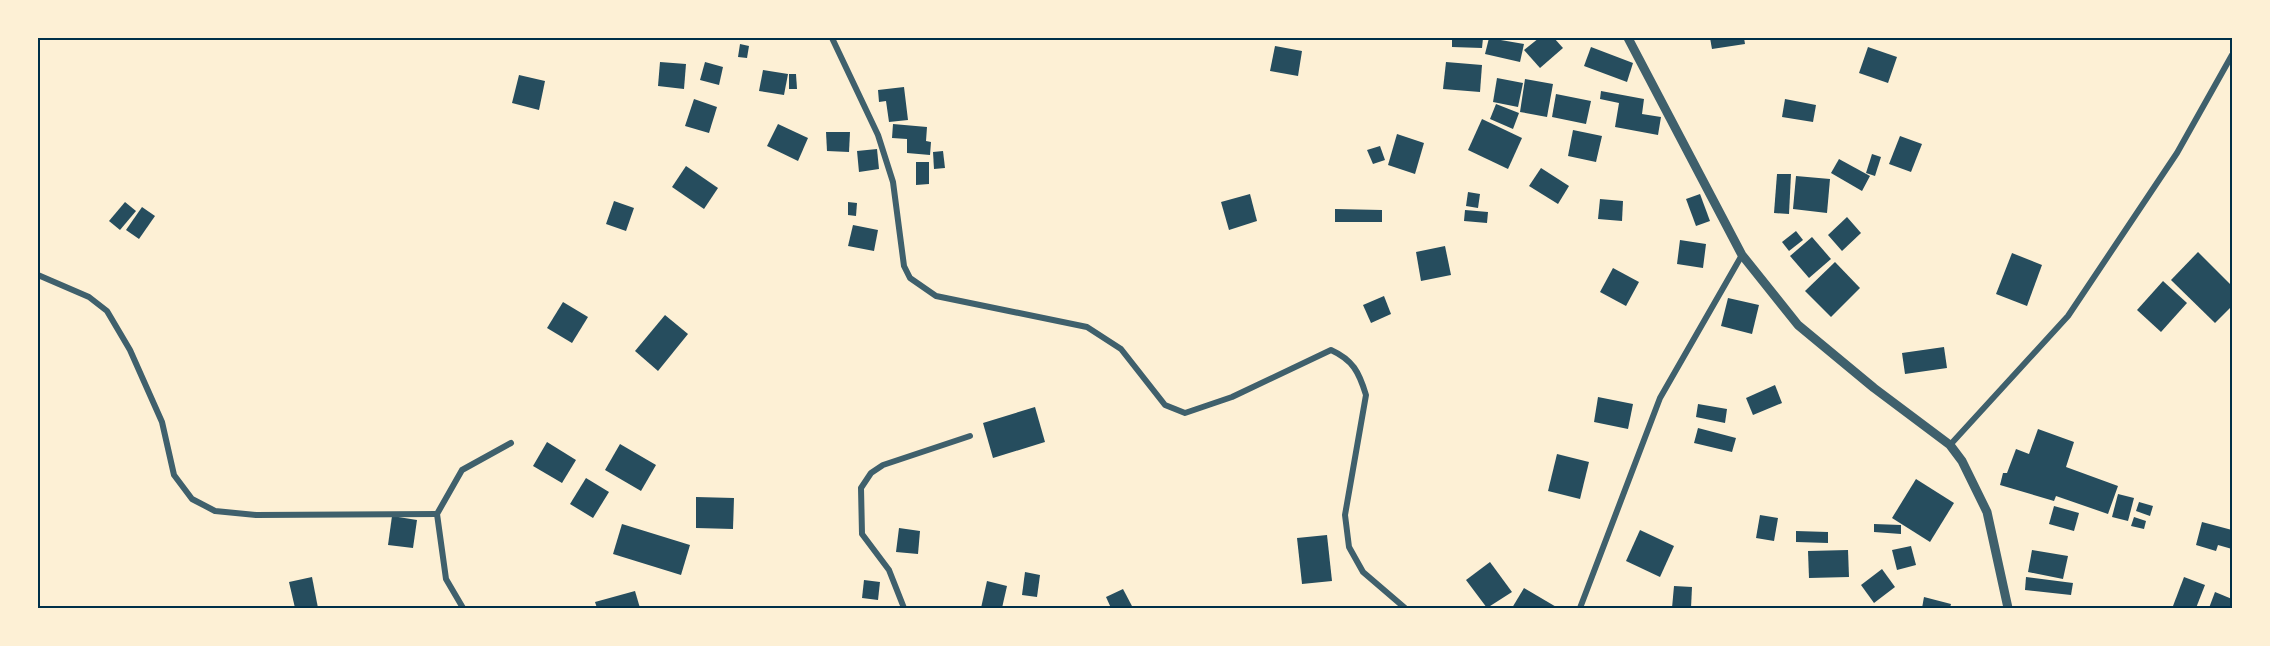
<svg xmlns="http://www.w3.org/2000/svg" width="2270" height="646" viewBox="0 0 2270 646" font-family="Lato,sans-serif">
  <rect width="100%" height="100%" fill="#fdf0d5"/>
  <!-- building -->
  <g fill="#264d5e">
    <polygon points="1452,38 1483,38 1482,48 1452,47"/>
    <polygon points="1489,38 1524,44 1520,62 1485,54"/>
    <polygon points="1539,38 1554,38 1563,48 1540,68 1524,50"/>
    <polygon points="1710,38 1744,38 1745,44 1712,49"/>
    <polygon points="740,44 749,46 747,58 738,57"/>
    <polygon points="1275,46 1302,51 1298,76 1270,71"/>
    <polygon points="1591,47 1633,63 1627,82 1584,66"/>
    <polygon points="1868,47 1897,57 1888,83 1859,73"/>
    <polygon points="660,62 686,64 684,89 658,86"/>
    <polygon points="705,62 723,67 719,85 700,80"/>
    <polygon points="1446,62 1482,65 1480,92 1443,89"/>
    <polygon points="763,70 788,74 784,95 759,91"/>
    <polygon points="789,74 796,74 797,89 789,89"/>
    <polygon points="519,75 545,81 539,110 512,103"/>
    <polygon points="1497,78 1523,83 1518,107 1493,102"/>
    <polygon points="1525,79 1553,84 1547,117 1520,112"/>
    <polygon points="904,87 908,120 889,122 886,101 879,102 878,90"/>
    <polygon points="1601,91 1644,99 1642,114 1661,117 1658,135 1615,127 1619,103 1600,99"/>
    <polygon points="1556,94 1591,101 1586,124 1552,117"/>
    <polygon points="694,99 717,107 709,133 685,126"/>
    <polygon points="1785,99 1816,105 1813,122 1782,117"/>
    <polygon points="1496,104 1519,113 1513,129 1490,119"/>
    <polygon points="1482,119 1522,138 1508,169 1468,150"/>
    <polygon points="778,124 808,138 798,161 767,146"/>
    <polygon points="893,124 927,127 926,141 931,142 930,155 907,153 907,139 892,138"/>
    <polygon points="1573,130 1602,136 1596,162 1568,156"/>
    <polygon points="826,132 850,132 849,152 827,151"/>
    <polygon points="1397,134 1424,143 1415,174 1388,165"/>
    <polygon points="1900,136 1922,144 1911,172 1889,164"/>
    <polygon points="1380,146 1385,160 1373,164 1367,150"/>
    <polygon points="877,149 879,169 859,172 857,151"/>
    <polygon points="943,151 945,168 934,169 933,152"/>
    <polygon points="1872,154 1881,157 1875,176 1866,173"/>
    <polygon points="1839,159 1870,176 1862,191 1831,173"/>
    <polygon points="916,162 929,162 929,184 916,185"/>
    <polygon points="686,166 718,188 704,209 672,187"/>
    <polygon points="1541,168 1569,186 1558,204 1529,186"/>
    <polygon points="1777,174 1791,174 1789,214 1774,213"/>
    <polygon points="1796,176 1830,179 1827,213 1793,209"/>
    <polygon points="1468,192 1480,194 1478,208 1466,206"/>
    <polygon points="1250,194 1257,221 1229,230 1221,202"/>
    <polygon points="1700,194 1710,221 1696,226 1686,199"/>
    <polygon points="1600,199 1623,201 1622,221 1598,219"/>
    <polygon points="614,201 634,208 626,231 606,224"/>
    <polygon points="125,202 136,211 120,230 109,221"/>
    <polygon points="848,202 857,203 856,216 848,215"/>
    <polygon points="142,207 155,216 139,239 126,230"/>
    <polygon points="1335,209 1382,210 1382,222 1335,222"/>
    <polygon points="1465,210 1488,212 1487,223 1464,221"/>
    <polygon points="1847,217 1861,233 1842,251 1828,235"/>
    <polygon points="853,225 878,230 874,251 848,246"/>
    <polygon points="1796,231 1803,240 1789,251 1782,242"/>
    <polygon points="1812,237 1831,259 1809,278 1790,256"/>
    <polygon points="1680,240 1706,244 1703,268 1677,264"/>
    <polygon points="1445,246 1451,275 1421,281 1416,252"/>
    <polygon points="2198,252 2232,286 2232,306 2215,323 2171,280"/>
    <polygon points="2012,253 2042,265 2027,306 1996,294"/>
    <polygon points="1835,262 1860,288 1831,317 1805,291"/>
    <polygon points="1613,268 1639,282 1626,306 1600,292"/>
    <polygon points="2163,281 2187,303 2161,332 2137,310"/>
    <polygon points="1384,296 1391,314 1371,323 1363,305"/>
    <polygon points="1728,298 1759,305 1752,334 1721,326"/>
    <polygon points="563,302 588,317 572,343 547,328"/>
    <polygon points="665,315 688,334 658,371 635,351"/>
    <polygon points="1944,347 1947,368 1905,374 1902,353"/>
    <polygon points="1775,385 1782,403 1753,415 1746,398"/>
    <polygon points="1598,397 1633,404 1628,429 1594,422"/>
    <polygon points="1698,404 1727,409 1725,423 1696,417"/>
    <polygon points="1035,407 1045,442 993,458 983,423"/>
    <polygon points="1698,428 1736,438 1732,452 1694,443"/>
    <polygon points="2038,429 2074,442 2066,467 2118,486 2108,514 2056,496 2054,501 2000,485 2003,473 2007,473 2016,449 2029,454"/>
    <polygon points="547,442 576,460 562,483 533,466"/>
    <polygon points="620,444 656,465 641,491 605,470"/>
    <polygon points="1557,454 1589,462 1580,499 1548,491"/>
    <polygon points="586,478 609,492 593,518 570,504"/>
    <polygon points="1916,479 1954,503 1930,542 1892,518"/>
    <polygon points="2118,494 2134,498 2128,521 2112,517"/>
    <polygon points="696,497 734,498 733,529 696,528"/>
    <polygon points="2139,502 2153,506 2150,516 2136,511"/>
    <polygon points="2054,506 2079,513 2074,531 2049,524"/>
    <polygon points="1760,515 1778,518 1774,541 1756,538"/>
    <polygon points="392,516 417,520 413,548 388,545"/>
    <polygon points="2134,517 2146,521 2144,529 2131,526"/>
    <polygon points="2202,522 2232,530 2232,549 2218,545 2216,551 2196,545"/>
    <polygon points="622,524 690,545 681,575 613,554"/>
    <polygon points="1874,524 1901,525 1901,534 1874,532"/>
    <polygon points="899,528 920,531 918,554 896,552"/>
    <polygon points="1640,530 1674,546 1660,577 1626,561"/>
    <polygon points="1796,531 1828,532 1828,543 1796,542"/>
    <polygon points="1327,535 1332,581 1302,584 1297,538"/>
    <polygon points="1911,546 1916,565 1897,570 1892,550"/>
    <polygon points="1848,550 1849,577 1809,578 1808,551"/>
    <polygon points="2032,550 2068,556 2063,579 2028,572"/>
    <polygon points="1490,562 1512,592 1487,608 1466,580"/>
    <polygon points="1882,569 1895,587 1874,603 1861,585"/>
    <polygon points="1025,572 1040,575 1037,597 1022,595"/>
    <polygon points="312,577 318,608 295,608 289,582"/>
    <polygon points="2026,577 2073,583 2071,595 2025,590"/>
    <polygon points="2184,577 2205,585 2196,608 2181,608 2173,606"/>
    <polygon points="864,580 880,582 878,600 862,598"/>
    <polygon points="987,581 1007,586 1002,608 981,608"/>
    <polygon points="1674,586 1692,587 1691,608 1672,608"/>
    <polygon points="1524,588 1558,608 1512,608"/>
    <polygon points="1123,589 1133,608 1111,608 1106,597"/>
    <polygon points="635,591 640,608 597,608 595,602"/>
    <polygon points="2215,592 2232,599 2232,608 2209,608"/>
    <polygon points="1924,597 1951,604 1950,608 1922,608"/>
  </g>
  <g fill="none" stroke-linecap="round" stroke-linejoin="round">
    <!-- minor -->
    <g stroke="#3f606c" stroke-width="6">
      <path d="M832,38L878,135L893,182L904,266L910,278L936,296L1087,327L1121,349L1165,405L1185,413L1232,397L1331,350C1353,360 1359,372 1366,395L1345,515L1349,547L1363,572L1405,608"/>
      <polyline points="38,275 89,297 107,311 130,350 162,422 174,475 192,499 215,511 256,515 437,514"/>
      <polyline points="1950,445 2068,316 2177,153 2232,55"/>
      <polyline points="463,608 446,579 437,514 462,470 511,443"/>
      <polyline points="904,608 889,570 862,534 861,488 871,473 883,465 970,436"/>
      <polyline points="1580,608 1660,398 1742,255"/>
    </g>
    <!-- tertiary -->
    <polyline stroke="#3f606c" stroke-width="9" points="1628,38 1742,255 1798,325 1874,388 1950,445 1962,461 1987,512 2008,608"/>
  </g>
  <!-- border -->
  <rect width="2270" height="646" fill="none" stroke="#fdf0d5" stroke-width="78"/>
  <rect x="39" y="39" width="2192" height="568" fill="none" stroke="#003049" stroke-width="2"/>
</svg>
